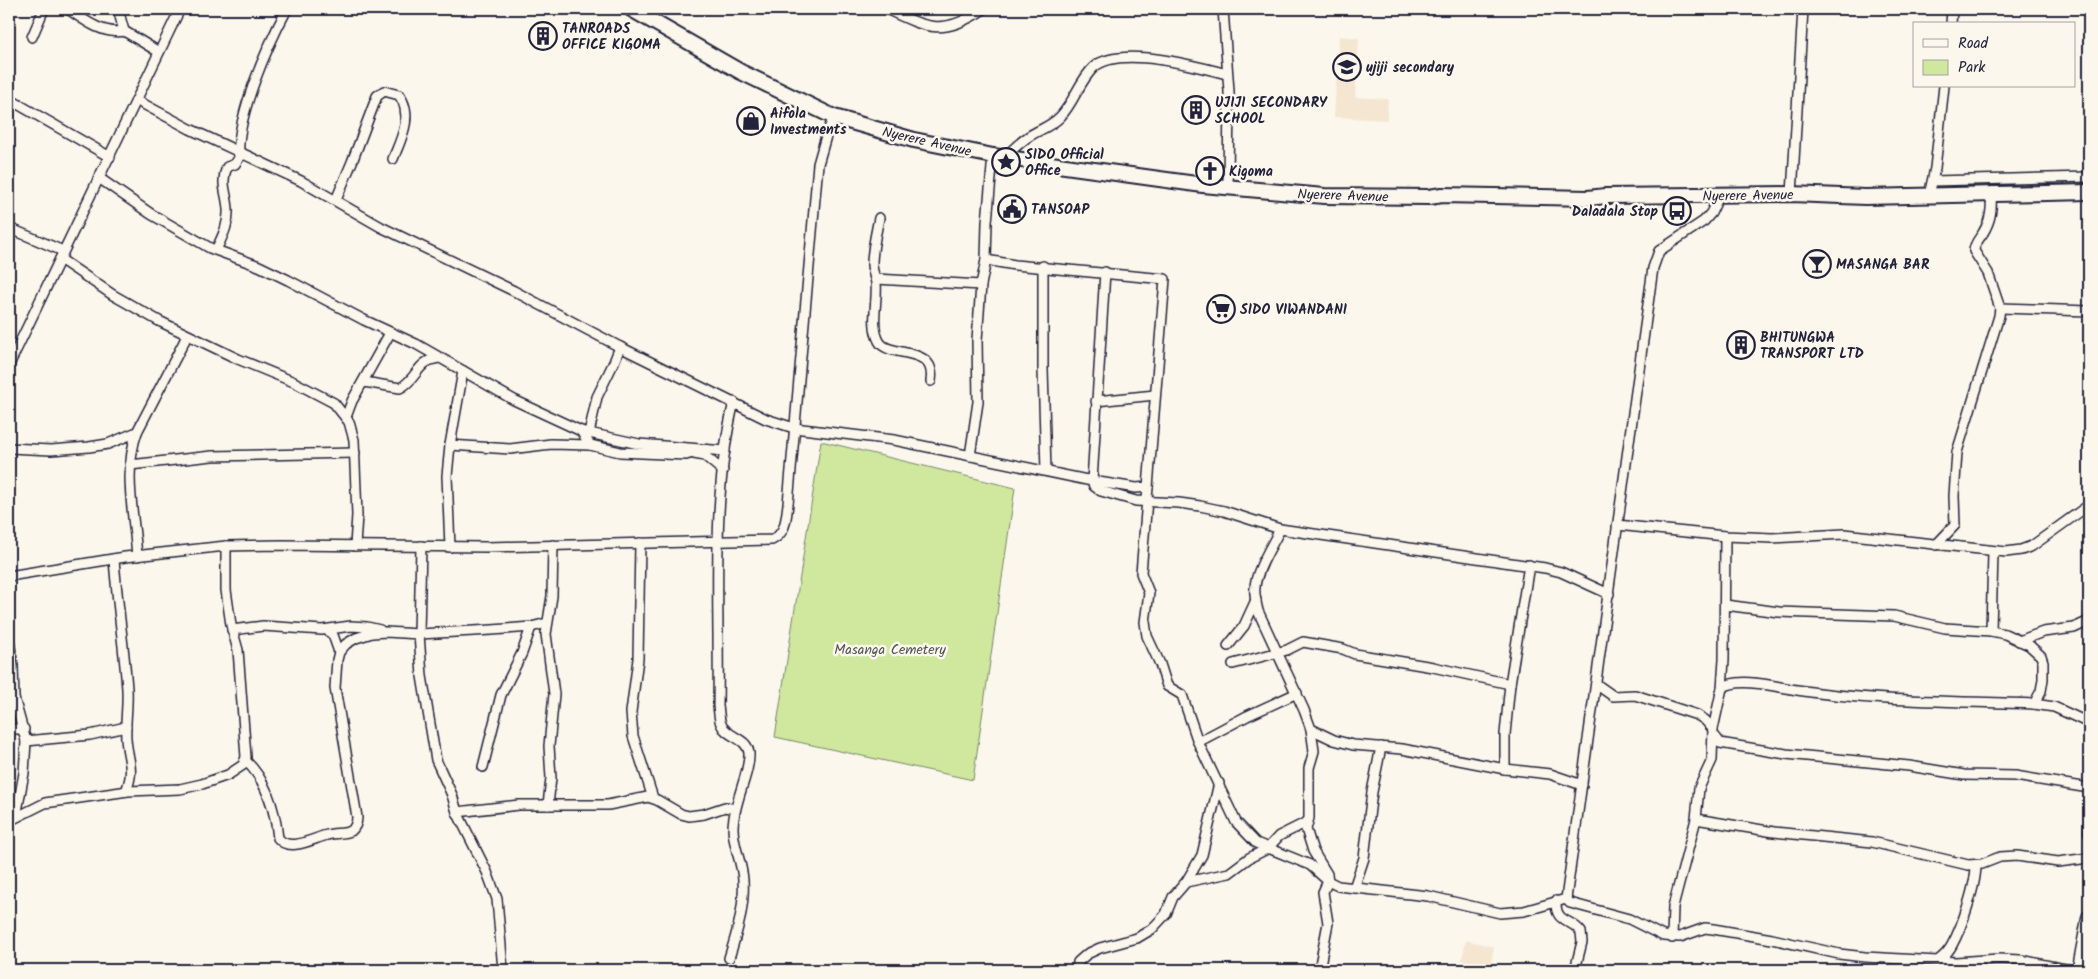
<svg xmlns="http://www.w3.org/2000/svg" width="2098" height="979" viewBox="0 0 2098 979" font-family="Kalam,sans-serif">
  <rect width="100%" height="100%" fill="#fbf7ec"/>
  <filter id="ink" filterUnits="userSpaceOnUse"><feTurbulence type="fractalNoise" baseFrequency=".02" numOctaves="2"/><feDisplacementMap in="SourceGraphic" scale="10" xChannelSelector="R" yChannelSelector="G"/><feConvolveMatrix kernelMatrix="1 2 1 2 8 2 1 2 1" color-interpolation-filters="sRGB"/></filter>
  <g filter="url(#ink)">
    <!-- built -->
    <g fill="#f5e6d2">
      <polygon points="1339,36 1359,38 1355,97 1388,99 1387,120 1334,117"/>
      <polygon points="1466,940 1494,947 1490,967 1462,960"/>
    </g>
    <!-- green -->
    <polygon fill="#cfe89e" stroke="#78856c" points="821,441 1015,488 973,780 775,737"/>
    <g fill="none" stroke-linecap="round" stroke-linejoin="round">
      <defs>
        <g id="street">
          <path d="M68,9C84,20 103,35 124,31L159,52"/>
          <polyline points="118,9 124,31"/>
          <path d="M886,9C929,29 942,36 984,9"/>
          <polyline points="1223,9 1229,91 1228,186"/>
          <polyline points="1951,24 1952,9"/>
          <polyline points="32,37 44,9"/>
          <polyline points="9,99 110,157"/>
          <polyline points="136,100 190,129 301,181 381,227 514,291 620,347 766,419 794,428 894,440 1092,481 1136,488 1148,487"/>
          <path d="M1005,157C1013,149 1021,141 1031,135C1041,129 1051,126 1060,117C1074,103 1079,81 1094,67C1119,45 1197,66 1227,74"/>
          <polyline points="99,178 151,214 210,248 259,266 288,280 364,320 416,344 514,400 581,431"/>
          <polyline points="1933,181 2089,177"/>
          <polyline points="1792,194 1803,9"/>
          <polyline points="1719,196 1711,213 1704,221 1659,251 1653,268 1566,899 1570,903 1629,919 1663,936 1680,937 1705,928 1713,929 1772,939 1839,954 1865,957 1956,962 1998,959 2021,960 2070,970"/>
          <polyline points="1929,196 1935,168 1944,86"/>
          <path d="M336,200L352,162L377,96L384,91L399,95C414,115 401,139 393,159"/>
          <path d="M879,218C876,233 872,249 872,264C872,271 875,276 876,283C878,301 870,324 879,341C888,359 937,344 931,381"/>
          <polyline points="9,228 63,251"/>
          <path d="M216,250C222,237 229,225 228,209C227,193 220,183 227,167L235,164L239,158C235,118 268,45 287,9"/>
          <polyline points="60,259 113,295 159,321 238,359 294,382 334,403 349,422 354,440 357,515 355,546"/>
          <polyline points="986,260 1015,265 1165,279 1141,573 1149,593 1145,622 1147,636 1160,664 1167,686 1182,695 1198,742 1236,822 1256,843 1310,865 1328,881 1323,892 1328,923 1319,970"/>
          <polyline points="1043,266 1043,369 1046,471"/>
          <polyline points="1105,272 1092,481 1094,486 1101,491 1136,501 1179,503 1200,506 1224,511 1280,529 1545,568 1561,572 1609,594"/>
          <polyline points="876,279 981,285"/>
          <polyline points="2000,308 2089,311"/>
          <polyline points="9,365 180,9"/>
          <path d="M364,382L400,388C418,379 416,361 439,358"/>
          <polyline points="1096,401 1155,395"/>
          <polyline points="346,417 352,401 390,333"/>
          <polyline points="589,433 639,444 725,451"/>
          <polyline points="450,445 510,449 551,444 590,445 620,452 686,455 703,450"/>
          <polyline points="590,445 581,431 589,433 597,397 614,362 620,347"/>
          <polyline points="9,448 51,450 89,447 108,444 137,432 187,336"/>
          <polyline points="694,454 705,456 723,471"/>
          <polyline points="970,456 978,402 977,340 981,285 986,260 987,222 993,156"/>
          <polyline points="130,465 212,456 355,453"/>
          <polyline points="1617,525 1725,536 1772,538 1844,534 2006,552 2021,550 2032,546 2089,505"/>
          <path d="M1280,529C1273,544 1256,570 1255,587C1254,595 1256,603 1258,611L1304,710L1311,729L1334,740L1353,745L1402,749L1505,769L1550,774L1582,785"/>
          <polyline points="640,543 638,659 631,712 633,736 653,798"/>
          <path d="M1936,545L1955,525L1954,496L1957,452L1999,316L2000,308L1988,273L1974,251C1974,244 1979,239 1983,233C1991,220 1992,209 1991,194"/>
          <polyline points="421,546 419,634 422,676 436,760 452,795 457,812 487,872 497,899 503,970"/>
          <polyline points="450,547 447,476 450,445 463,371"/>
          <path d="M137,556C134,514 123,472 137,432"/>
          <path d="M114,559C117,602 124,646 127,689C128,706 125,722 126,739C128,762 135,769 126,791"/>
          <path d="M9,576L125,557L226,546L282,545L487,547L772,540C786,533 786,519 788,504L818,164L826,136L834,117"/>
          <polyline points="1725,605 1779,612 1894,616 1945,628 1991,631 2005,634 2029,645 2041,656 2043,662 2043,679 2041,691 2034,704"/>
          <polyline points="232,630 263,626 322,630 351,626 367,627 380,630"/>
          <polyline points="327,630 333,635 339,652"/>
          <polyline points="1991,631 1993,552"/>
          <polyline points="9,640 13,666 14,698 26,741 24,773 16,817"/>
          <polyline points="2019,641 2043,632 2074,628 2089,621"/>
          <polyline points="1228,646 1244,626 1256,600"/>
          <polyline points="1233,664 1287,650 1303,642 1343,649 1355,654 1433,667 1510,684"/>
          <polyline points="1596,684 1613,696 1635,695 1697,715 1705,720 1713,729"/>
          <path d="M1722,688C1738,676 1777,687 1797,690C1874,702 1955,701 2034,704L2054,707L2089,723"/>
          <polyline points="9,729 24,729"/>
          <polyline points="1311,729 1314,751 1309,768 1309,818 1306,829 1313,851 1327,874 1328,881 1338,886 1428,896 1500,913 1524,911 1566,899"/>
          <polyline points="1714,735 1720,743 1786,754 1909,766 1964,775 2015,776 2089,788"/>
          <polyline points="26,741 90,735 126,727"/>
          <polyline points="1198,742 1247,716 1297,693"/>
          <path d="M246,761C267,781 275,810 278,838C289,853 314,838 327,835C334,833 345,834 351,831C356,827 357,822 357,817L335,688L337,660L339,652L346,644L356,638L372,633L386,632L419,634L492,630L531,627L547,623"/>
          <polyline points="483,767 501,695 522,653 531,627"/>
          <polyline points="1505,769 1505,734 1510,684 1529,565"/>
          <polyline points="548,805 551,778 549,746 554,694 546,634 552,596 553,545"/>
          <polyline points="457,812 519,805 608,805 648,797 657,800 681,814 689,816 704,814 725,807 735,809"/>
          <polyline points="1696,819 1774,832 1872,842 1968,865 1982,864 2000,857 2017,856 2058,862 2089,858"/>
          <polyline points="9,821 45,803 128,791 180,789 202,784 228,775 243,765 246,757 238,650 231,625 226,590 226,546"/>
          <polyline points="2089,829 2089,833"/>
          <polyline points="1186,882 1202,855 1219,783"/>
          <polyline points="1354,888 1364,858 1372,792 1381,747"/>
          <path d="M1556,901C1555,924 1571,918 1581,932L1582,942L1575,970"/>
          <polyline points="1672,938 1673,907 1696,819 1699,788 1712,760 1713,729 1722,688 1724,660 1725,536"/>
          <path d="M729,958C737,933 745,906 743,880C742,862 733,846 733,828C733,803 750,774 749,753C747,737 727,738 721,724C719,719 719,712 718,706C720,607 710,499 734,402"/>
          <path d="M1939,960C1944,956 1949,951 1952,945C1962,927 1976,885 1976,865"/>
          <polyline points="1077,970 1078,962 1087,954 1100,948 1137,938 1152,929 1166,914 1173,897 1186,882 1229,873 1249,858 1267,849 1279,836 1307,822"/>
          <polyline points="2077,970 2087,916"/>
        </g>
        <polyline id="primary" points="631,9 741,72 834,117 914,140 993,156 1203,185 1324,196 1429,197 1442,195 1588,198 1606,196 1792,194 1865,197 2089,192"/>
      </defs>
      <!-- street casing -->
      <use href="#street" stroke="#22223b" stroke-width="12"/>
      <!-- primary casing -->
      <use href="#primary" stroke="#22223b" stroke-width="18"/>
      <!-- street -->
      <use href="#street" stroke="#fbf7ec" stroke-width="9"/>
      <!-- primary -->
      <use href="#primary" stroke="#fbf7ec" stroke-width="14"/>
    </g>
  </g>
  <!-- icons -->
  <defs>
    <symbol id="building-ring" viewBox="-11 -11 22 22"><circle r="9.5" fill="#fbf7ec" stroke="#22223b" stroke-width="1.5"/><path d="M-4-6H4V6H1V3H-1V6H-4ZM-2.5-4.3h1.7v1.8h-1.7ZM.8-4.3h1.7v1.8H.8ZM-2.5-1h1.7V.8h-1.7ZM.8-1h1.7V.8H.8Z" fill="#22223b"/></symbol>
    <symbol id="school-ring" viewBox="-11 -11 22 22"><circle r="9.5" fill="#fbf7ec" stroke="#22223b" stroke-width="1.5"/><path d="M0-5L7-2L0 1L-7-2ZM-4 1L0 2.5L4 1V4Q0 6-4 4Z" fill="#22223b"/></symbol>
    <symbol id="shop-ring" viewBox="-11 -11 22 22"><circle r="9.5" fill="#fbf7ec" stroke="#22223b" stroke-width="1.5"/><path d="M-5-2.5h2.3a2.7 3.5 0 0 1 5.4 0H5L5.5 6h-11ZM-1.5-2.5h3a1.5 2.3 0 0 0-3 0Z" fill="#22223b"/></symbol>
    <symbol id="sight-ring" viewBox="-11 -11 22 22"><circle r="9.5" fill="#fbf7ec" stroke="#22223b" stroke-width="1.5"/><path d="M0-6L1.8-2.2L6-1.7L2.9 1.2L3.7 5.4L0 3.3L-3.7 5.4L-2.9 1.2L-6-1.7L-1.8-2.2Z" fill="#22223b"/></symbol>
    <symbol id="church-ring" viewBox="-11 -11 22 22"><circle r="9.5" fill="#fbf7ec" stroke="#22223b" stroke-width="1.5"/><path d="M-1.2-6h2.4v3.5h3.3v2.4h-3.3V6h-2.4V-.1h-3.3v-2.4h3.3Z" fill="#22223b"/></symbol>
    <symbol id="civic-ring" viewBox="-11 -11 22 22"><circle r="9.5" fill="#fbf7ec" stroke="#22223b" stroke-width="1.5"/><path d="M-.6-6.5H3V-4.5H.6V-3L4-1V1h2V6H-6V1h2V-1L-.6-3ZM-1.2 2.5V6h2.4V2.5Z" fill="#22223b"/></symbol>
    <symbol id="bus-ring" viewBox="-11 -11 22 22"><circle r="9.5" fill="#fbf7ec" stroke="#22223b" stroke-width="1.5"/><path d="M-5-6H5V4H4V6H2V4H-2V6H-4V4H-5ZM-3.5-4V0h7V-4ZM-3.5 1.2v1.5H-2V1.2ZM2 1.2v1.5H3.5V1.2Z" fill="#22223b"/></symbol>
    <symbol id="bar-ring" viewBox="-11 -11 22 22"><circle r="9.5" fill="#fbf7ec" stroke="#22223b" stroke-width="1.5"/><path d="M-6-5H6L.8 .8V4.5H3.5V6h-7V4.5H-.8V.8Z" fill="#22223b"/></symbol>
    <symbol id="supermarket-ring" viewBox="-11 -11 22 22"><circle r="9.5" fill="#fbf7ec" stroke="#22223b" stroke-width="1.5"/><path d="M-6-5.5h2.5l.6 2H6L4.5 2H-2.5L-4.4-4H-6ZM-1.5 3.2a1.3 1.3 0 1 0 .1 0ZM3 3.2a1.3 1.3 0 1 0 .1 0Z" fill="#22223b"/></symbol>
  </defs>
  <g fill-rule="evenodd">
    <use href="#building-ring" x="527" y="20" width="32" height="32"/>
    <use href="#school-ring" x="1331" y="51" width="32" height="32"/>
    <use href="#building-ring" x="1180" y="94" width="32" height="32"/>
    <use href="#shop-ring" x="735" y="105" width="32" height="32"/>
    <use href="#sight-ring" x="990" y="146" width="32" height="32"/>
    <use href="#church-ring" x="1194" y="155" width="32" height="32"/>
    <use href="#civic-ring" x="996" y="193" width="32" height="32"/>
    <use href="#bus-ring" x="1661" y="195" width="32" height="32"/>
    <use href="#bar-ring" x="1801" y="248" width="32" height="32"/>
    <use href="#supermarket-ring" x="1205" y="293" width="32" height="32"/>
    <use href="#building-ring" x="1725" y="329" width="32" height="32"/>
  </g>
  <g text-anchor="middle" stroke-width="5" stroke-linejoin="round" paint-order="stroke">
    <!-- poi labels -->
    <g font-size="14" font-weight="bold" fill="#22223b" stroke="#fbf7ec" text-anchor="start">
      <text x="562" y="33">TANROADS<tspan x="562" dy="16">OFFICE KIGOMA</tspan></text>
      <text x="1366" y="72">ujiji secondary</text>
      <text x="1215" y="107">UJIJI SECONDARY<tspan x="1215" dy="16">SCHOOL</tspan></text>
      <text x="770" y="118">Aifola<tspan x="770" dy="16">Investments</tspan></text>
      <text x="1025" y="159">SIDO Official<tspan x="1025" dy="16">Office</tspan></text>
      <text x="1229" y="176">Kigoma</text>
      <text x="1031" y="214">TANSOAP</text>
      <text x="1658" y="216" text-anchor="end">Daladala Stop</text>
      <text x="1836" y="269">MASANGA BAR</text>
      <text x="1240" y="314">SIDO VIWANDANI</text>
      <text x="1760" y="342">BHITUNGWA<tspan x="1760" dy="16">TRANSPORT LTD</tspan></text>
    </g>
    <!-- street labels -->
    <g font-size="14" fill="#22223b" stroke="#fbf7ec">
      <text transform="translate(927 141) rotate(13)" y="5">Nyerere Avenue</text>
      <text transform="translate(1343 195) rotate(2)" y="5">Nyerere Avenue</text>
      <text transform="translate(1748 195) rotate(-1)" y="5">Nyerere Avenue</text>
    </g>
    <!-- park labels -->
    <g font-size="14" fill="#4d5454" stroke="#fbf7ec">
      <text x="890" y="654">Masanga Cemetery</text>
    </g>
  </g>
  <!-- margin -->
  <rect width="2098" height="979" fill="none" stroke="#fbf7ec" stroke-width="30"/>
  <rect x="15" y="15" width="2068" height="949" fill="none" stroke="#22223b" stroke-width="2" filter="url(#ink)"/>
  <!-- legend -->
  <rect x="1913" y="22" width="162" height="65" fill="#fbf7ec" stroke="#a4a2a5"/>
  <rect x="1923" y="39" width="25" height="8" fill="#fbf7ec" stroke="#a4a2a5"/>
  <text x="1958" y="48" font-size="15" fill="#22223b">Road</text>
  <rect x="1923" y="60" width="25" height="15" fill="#cfe89e" stroke="#a4a2a5"/>
  <text x="1958" y="72" font-size="15" fill="#22223b">Park</text>
</svg>
